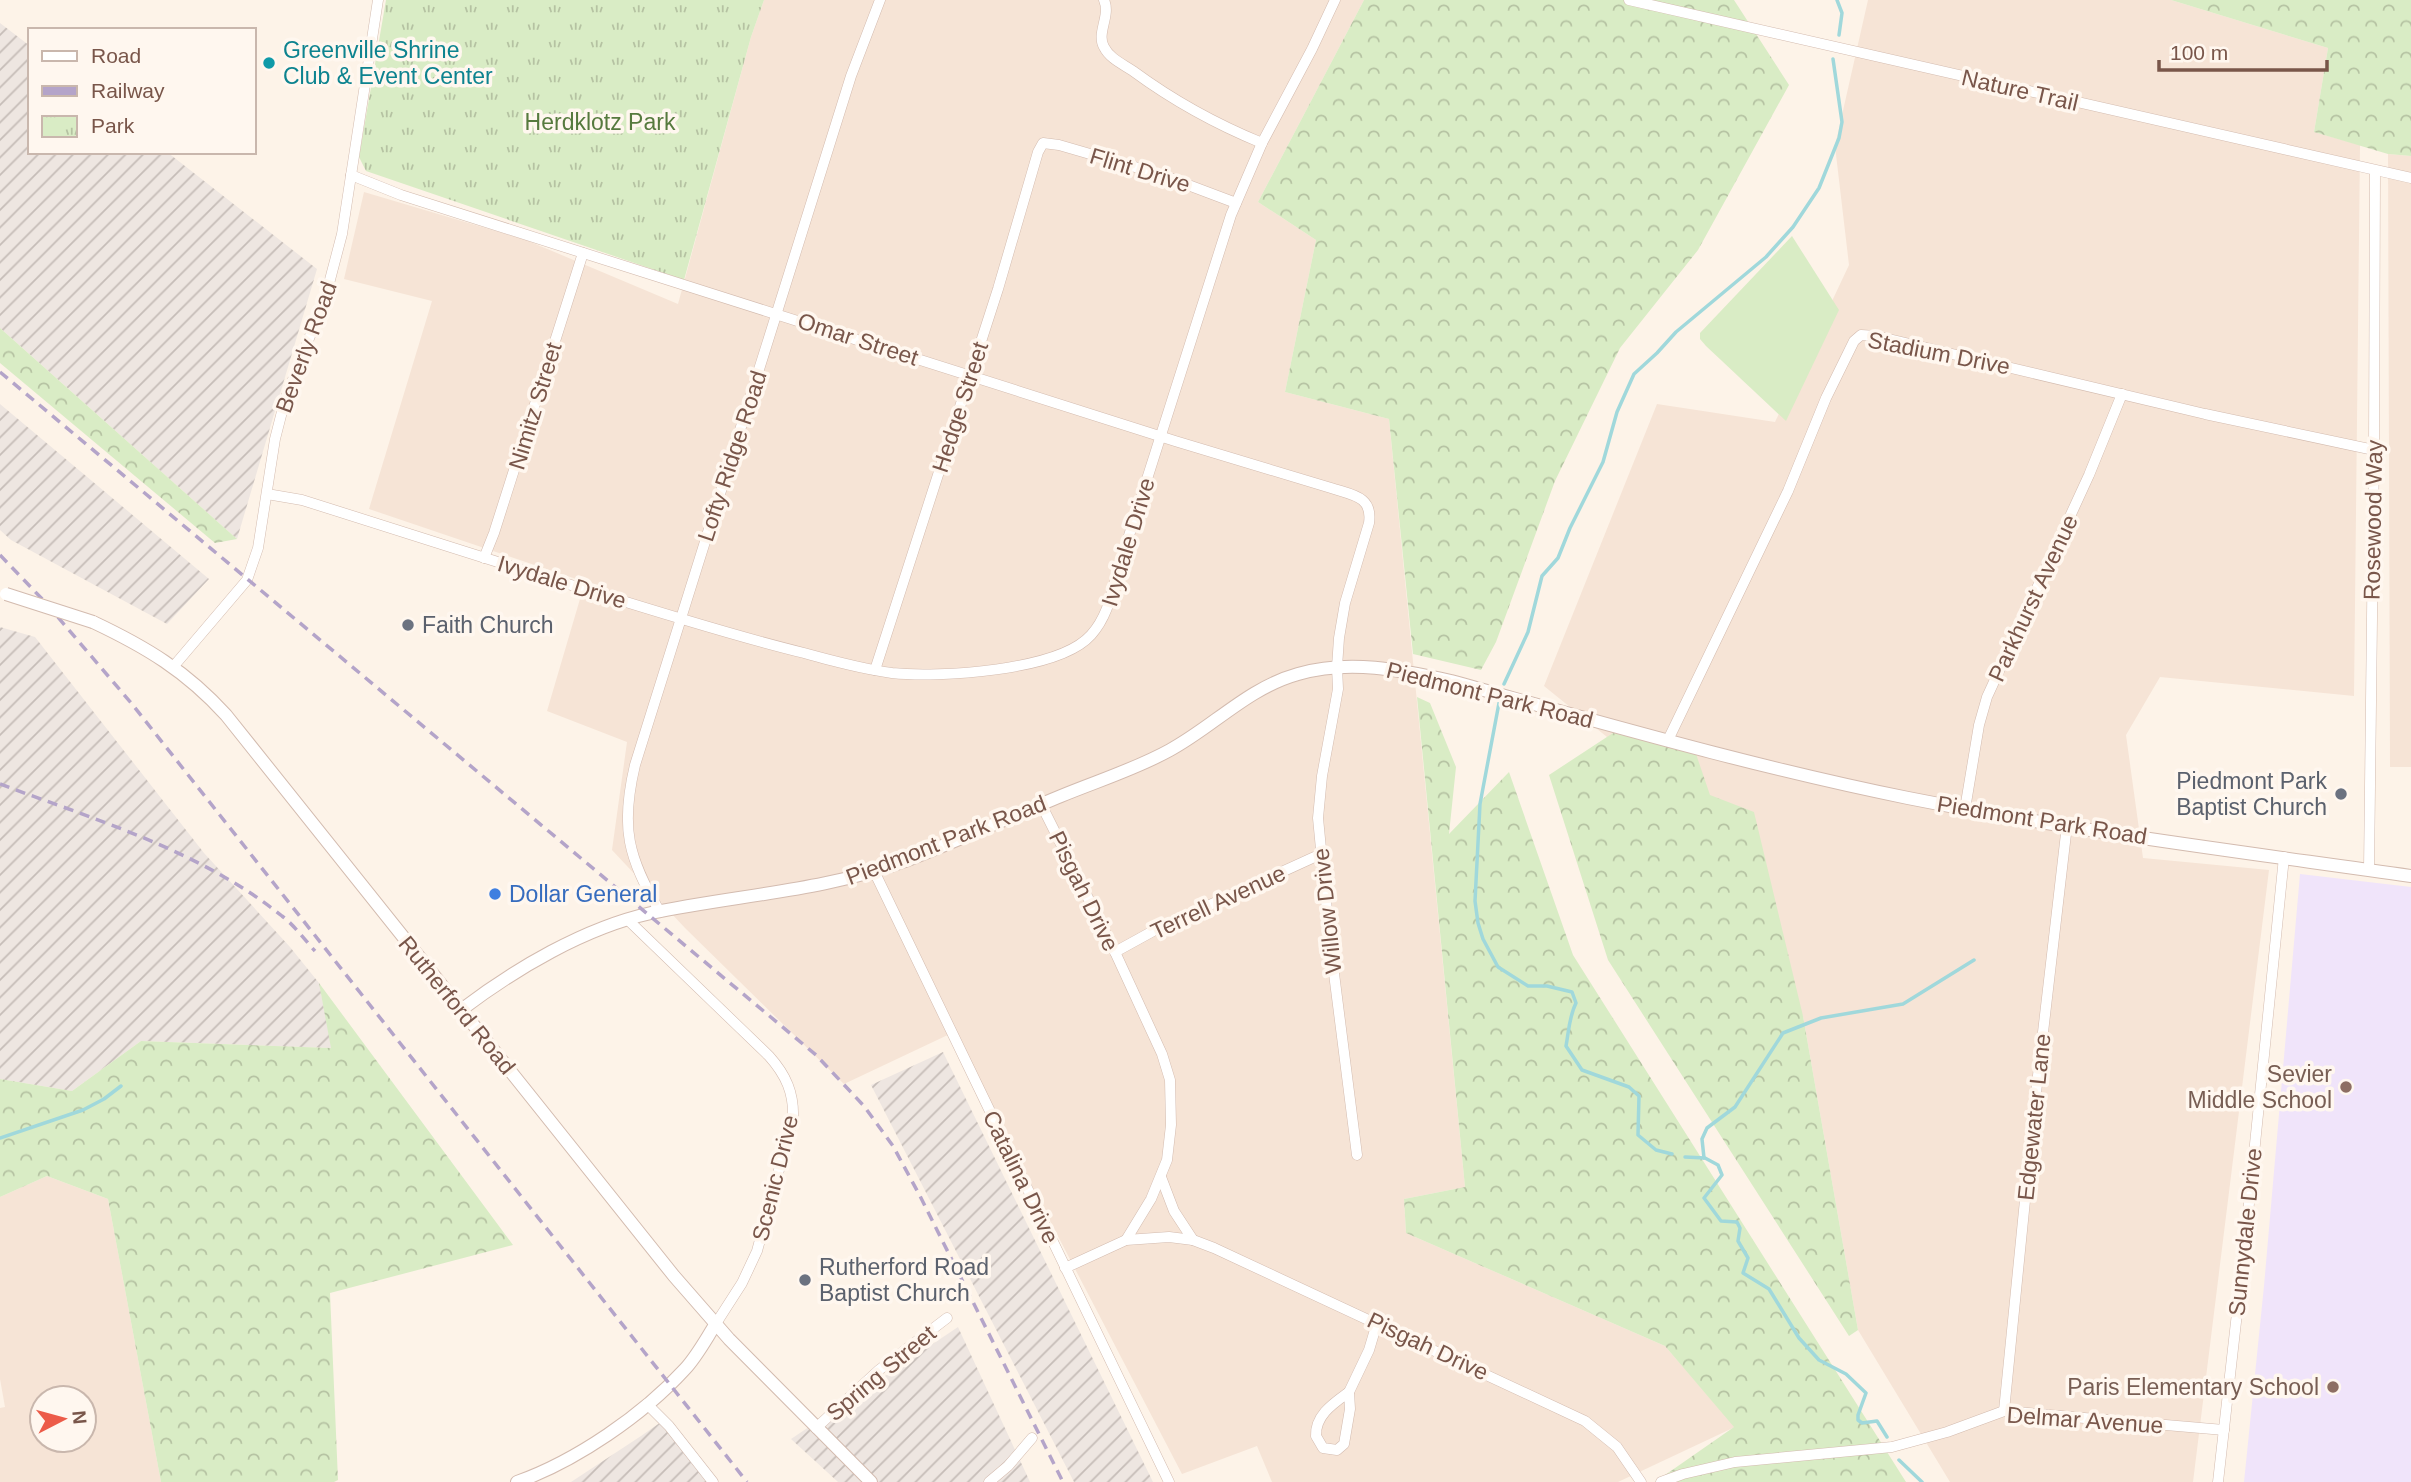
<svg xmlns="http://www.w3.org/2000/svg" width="2411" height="1482" viewBox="0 0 2411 1482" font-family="Arial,sans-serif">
  <defs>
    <pattern id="industrial-furrows" width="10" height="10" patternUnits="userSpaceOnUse" patternTransform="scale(1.75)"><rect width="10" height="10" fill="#eee6e1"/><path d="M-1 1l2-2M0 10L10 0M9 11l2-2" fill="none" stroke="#c6bdb8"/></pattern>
    <pattern id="forest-crowns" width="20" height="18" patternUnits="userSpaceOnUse" patternTransform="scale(1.75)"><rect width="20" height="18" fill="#d9ecc5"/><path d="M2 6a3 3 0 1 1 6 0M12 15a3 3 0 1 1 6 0" fill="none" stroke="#b5c2a2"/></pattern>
    <pattern id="park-tufts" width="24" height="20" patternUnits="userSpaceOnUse" patternTransform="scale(1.75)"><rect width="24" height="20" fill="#d9ecc5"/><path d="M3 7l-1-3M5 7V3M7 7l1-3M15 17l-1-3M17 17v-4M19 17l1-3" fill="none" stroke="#b5c2a2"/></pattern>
  </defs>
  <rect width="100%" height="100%" fill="#fdf3e8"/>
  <!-- residential -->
  <g fill="#f6e4d6" fill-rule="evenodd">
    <polygon points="764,0 1364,0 1258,202 1316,240 1285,392 1389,419 1465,1187 1404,1199 1406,1233 1665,1346 1735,1427 1618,1482 1272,1482 1257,1446 1182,1474 952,1033 844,1084 685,928 612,850 627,742 547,711 585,582 369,509 432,301 344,279 364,192 526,240 678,304 751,37"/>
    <polygon points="1868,0 2171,0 2328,48 2314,132 2360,145 2354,696 2160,677 2126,735 2143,858 2269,870 2193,1482 1950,1482 1858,1330 1803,1016 1649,771 1544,686 1657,404 1775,422 1849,265 1835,146"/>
    <polygon points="2388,154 2411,156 2411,767 2390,767"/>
    <path d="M47,1176L108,1199L161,1482H0V1408L5,1407L0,1379V1197ZM42,1398H84V1440H42Z"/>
  </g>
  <!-- industrial -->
  <g fill="url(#industrial-furrows)">
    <polygon points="0,23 30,46 30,152 167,152 317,269 237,539 0,328"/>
    <polygon points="0,404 209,579 167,624 11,540 0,530"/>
    <polygon points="0,627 35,637 204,853 290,947 319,983 332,1048 141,1041 72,1091 0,1079"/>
    <polygon points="943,1052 1153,1482 1074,1482 871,1085"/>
    <polygon points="958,1327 1030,1482 838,1482 791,1439"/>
    <polygon points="661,1422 709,1482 571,1482 641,1436"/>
  </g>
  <!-- education -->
  <polygon fill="#f0e4fa" points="2300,874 2411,887 2411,1482 2244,1482 2264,1286"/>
  <!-- grass -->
  <polygon fill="#d9ecc5" points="1792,236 1839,310 1786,421 1706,346 1700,339 1700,333"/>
  <!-- forest -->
  <g fill="url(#forest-crowns)">
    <polygon points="1364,0 1734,0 1789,85 1698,250 1620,348 1555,481 1496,642 1481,670 1413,654 1389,419 1285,392 1316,240 1258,202"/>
    <polygon points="2171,0 2411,0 2411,156 2388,154 2314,132 2328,48"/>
    <polygon points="0,328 237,539 215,543 0,363"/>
    <polygon points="1417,697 1430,703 1456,767 1449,834 1509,772 1573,955 1906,1482 1655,1482 1734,1427 1665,1346 1406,1233 1404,1199 1465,1187"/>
    <polygon points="1613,733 1695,751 1710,795 1754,812 1803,1016 1858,1330 1849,1336 1608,960 1549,775"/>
    <polygon points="319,983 513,1245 330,1293 338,1480 334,1482 161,1482 108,1199 47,1176 0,1197 0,1079 72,1091 141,1041 331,1048"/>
  </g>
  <!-- park -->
  <polygon fill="url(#park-tufts)" points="386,0 764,0 751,37 684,280 366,171 359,157"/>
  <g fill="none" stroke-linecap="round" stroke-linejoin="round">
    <!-- stream -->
    <g stroke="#a0d8db" stroke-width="3.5">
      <polyline points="1837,0 1842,13 1839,35"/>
      <polyline points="1504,684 1528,632 1542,576 1558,558 1570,528 1603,462 1617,412 1634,374 1657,353 1676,332 1766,257 1793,227 1819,188 1839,138 1842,122 1833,59"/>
      <path d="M1499,703L1480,804L1475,901L1478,923L1483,939L1498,967L1528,986H1547L1572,992L1576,1003C1569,1017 1569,1030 1566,1046L1582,1070L1629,1087L1639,1096L1638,1135L1656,1150L1672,1154"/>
      <polyline points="0,1138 83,1110 104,1099 121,1086"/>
      <polyline points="1685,1157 1705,1158 1718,1165 1722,1175 1704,1198 1721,1221 1737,1222 1740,1228 1738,1241 1748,1258 1743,1273 1769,1289 1799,1338 1819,1360 1846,1374 1866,1393 1858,1415 1858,1420 1862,1423 1877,1421 1887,1437"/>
      <polyline points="1704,1158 1702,1139 1707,1128 1735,1107 1783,1033 1821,1018 1903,1004 1974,960"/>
      <polyline points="1899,1460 1922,1482"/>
    </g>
    <defs>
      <g id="minor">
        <path d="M1104,0C1111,16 1096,33 1104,47C1110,59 1123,64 1133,71C1171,99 1218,125 1262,143"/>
        <polyline points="1629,0 2411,178"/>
        <path d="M351,175L401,195L1175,441L1331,488C1352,495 1373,496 1369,523L1345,603L1339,638L1337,667L1338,689L1322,776L1318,818L1330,942L1357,1155"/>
        <path d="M267,494L302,500C429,540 555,581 682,619C722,631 763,643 804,653C833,661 862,669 892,673C938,678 1059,671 1091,635C1108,616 1112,592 1119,567L1231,215L1262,143L1312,49L1335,0"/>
        <polyline points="484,558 494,533 583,253"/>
        <polyline points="173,667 247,580 258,548 275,439 285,400 326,295 342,234 378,0"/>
        <polyline points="875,670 998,289 1038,152 1043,143 1059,145 1159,174 1236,203"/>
        <polyline points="1668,740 1788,491 1826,398 1854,341 1861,335 1876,336 2205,414 2374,450"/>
        <polyline points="1041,804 1115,952 1162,1054 1170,1080 1171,1125 1167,1160 1151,1199 1126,1240"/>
        <polyline points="1965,809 1979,725 1987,697 2089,475 2122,394"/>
        <polyline points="2369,870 2374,450 2375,171"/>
        <polyline points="874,871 1169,1482"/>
        <path d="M660,912C628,857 620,828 635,765L851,76L880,0"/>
        <path d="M628,920L769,1056C786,1075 794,1093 793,1118L757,1251L742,1283L715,1325"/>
        <polyline points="1115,952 1155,930 1321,854"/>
        <polyline points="1161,1177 1174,1211 1193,1240 1214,1248 1585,1421 1617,1447 1641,1482"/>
        <polyline points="1065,1268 1126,1240 1169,1237 1193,1240"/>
        <path d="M1349,1392L1350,1409L1344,1444L1337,1450L1323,1448L1316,1436C1315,1415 1334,1403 1349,1392Z"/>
        <polyline points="1349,1392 1369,1350 1377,1323"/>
        <polyline points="647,1404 669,1426 713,1482"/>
        <polyline points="2004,1411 2034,1110 2067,825"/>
        <polyline points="816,1428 879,1370 947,1318"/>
        <polyline points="989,1482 1008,1466 1032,1438"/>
        <polyline points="1661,1482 1683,1474 1735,1462 1892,1447 1947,1432 2004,1411 2224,1430"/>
        <polyline points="2218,1482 2246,1233 2284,857"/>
      </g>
      <g id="tertiary">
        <path d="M93,622C146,647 186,671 226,715L674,1276L729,1339L871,1482"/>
        <path d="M461,1010C515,969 584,928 651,913C737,895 825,891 908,860C959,840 1010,817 1061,796C1097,781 1136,769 1170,750C1214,726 1248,688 1298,674C1349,659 1401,670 1451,681C1603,723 1754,767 1908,798C2074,831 2243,852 2411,876"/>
        <path d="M517,1482C576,1461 643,1415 685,1369C697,1356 706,1339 715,1325"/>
      </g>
    </defs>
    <!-- minor casing -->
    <use href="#minor" stroke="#d3bbaf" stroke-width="11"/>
    <!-- tertiary casing -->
    <use href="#tertiary" stroke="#d3bbaf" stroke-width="14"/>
    <!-- minor -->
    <use href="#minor" stroke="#fff" stroke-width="10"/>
    <!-- tertiary -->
    <use href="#tertiary" stroke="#fff" stroke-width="12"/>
    <!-- rail -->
    <g stroke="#b4a4c9" stroke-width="3.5" stroke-dasharray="10 7" stroke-linecap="butt">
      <polyline points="0,372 816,1055 864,1106 893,1146 920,1196 1063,1482"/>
      <polyline points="0,555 45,602 132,704 747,1482"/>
      <path d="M0,784C96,820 201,851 282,916C294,925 304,939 315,951"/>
    </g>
    <defs>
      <polyline id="tertiary-bridge" points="6,594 93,622"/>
    </defs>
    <!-- tertiary-bridge casing -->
    <use href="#tertiary-bridge" stroke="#d3bbaf" stroke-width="14" stroke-linecap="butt"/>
    <!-- tertiary-bridge -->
    <use href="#tertiary-bridge" stroke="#fff" stroke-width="12"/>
  </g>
  <!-- markers -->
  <circle fill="#0f9aa8" stroke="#fff7ef" stroke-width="2.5" cx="269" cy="63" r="7"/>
  <g fill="#6b7280" stroke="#fff7ef" stroke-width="2.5">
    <circle cx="408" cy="625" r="7"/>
    <circle cx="2341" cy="794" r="7"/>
    <circle cx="805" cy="1280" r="7"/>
  </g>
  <circle fill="#3f7fe0" stroke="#fff7ef" stroke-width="2.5" cx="495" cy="894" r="7"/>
  <g fill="#8d6e63" stroke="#fff7ef" stroke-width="2.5">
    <circle cx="2346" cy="1087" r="7"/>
    <circle cx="2333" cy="1387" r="7"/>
  </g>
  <g text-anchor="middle" stroke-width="7" stroke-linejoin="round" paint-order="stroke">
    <!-- culture labels -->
    <g font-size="23" fill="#0d838f" stroke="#fff7ef" text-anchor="start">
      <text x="283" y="58">Greenville Shrine<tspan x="283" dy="26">Club &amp; Event Center</tspan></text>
    </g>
    <!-- street labels -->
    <g font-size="23" fill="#79564a" stroke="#fff7ef">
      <text transform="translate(2020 90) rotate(13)" y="8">Nature Trail</text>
      <text transform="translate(1140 170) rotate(17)" y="8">Flint Drive</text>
      <text transform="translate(858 339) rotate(18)" y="8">Omar Street</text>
      <text transform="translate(306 347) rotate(-70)" y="8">Beverly Road</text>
      <text transform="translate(1939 353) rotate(11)" y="8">Stadium Drive</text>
      <text transform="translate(535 406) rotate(-73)" y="8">Nimitz Street</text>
      <text transform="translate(960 407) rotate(-72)" y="8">Hedge Street</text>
      <text transform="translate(732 456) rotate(-72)" y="8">Lofty Ridge Road</text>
      <text transform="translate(2373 520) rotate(-89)" y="8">Rosewood Way</text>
      <text transform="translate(1128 542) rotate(-73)" y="8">Ivydale Drive</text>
      <text transform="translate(562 582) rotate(17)" y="8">Ivydale Drive</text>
      <text transform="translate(2033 598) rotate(-65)" y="8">Parkhurst Avenue</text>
      <text transform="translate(1490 695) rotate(14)" y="8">Piedmont Park Road</text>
      <text transform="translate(2042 820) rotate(9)" y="8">Piedmont Park Road</text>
      <text transform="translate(946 840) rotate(-21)" y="8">Piedmont Park Road</text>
      <text transform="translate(1084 891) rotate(64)" y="8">Pisgah Drive</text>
      <text transform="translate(1218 902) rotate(-25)" y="8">Terrell Avenue</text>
      <text transform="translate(1327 911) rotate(-96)" y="8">Willow Drive</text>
      <text transform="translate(457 1005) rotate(51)" y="8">Rutherford Road</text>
      <text transform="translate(2034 1117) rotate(-84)" y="8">Edgewater Lane</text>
      <text transform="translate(1021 1177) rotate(64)" y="8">Catalina Drive</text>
      <text transform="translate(775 1178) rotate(-76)" y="8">Scenic Drive</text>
      <text transform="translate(2245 1232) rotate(-84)" y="8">Sunnydale Drive</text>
      <text transform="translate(1428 1346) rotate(25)" y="8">Pisgah Drive</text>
      <text transform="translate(881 1373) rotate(-40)" y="8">Spring Street</text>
      <text transform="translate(2085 1420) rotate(4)" y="8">Delmar Avenue</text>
    </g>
    <!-- park labels -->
    <g font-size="23" fill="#567a3e" stroke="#fff7ef">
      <text x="600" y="130">Herdklotz Park</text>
    </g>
    <!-- worship labels -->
    <g font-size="23" fill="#5b616d" stroke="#fff7ef" text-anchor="start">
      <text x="422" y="633">Faith Church</text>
      <text x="2327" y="789" text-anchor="end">Piedmont Park<tspan x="2327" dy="26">Baptist Church</tspan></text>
      <text x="819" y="1275">Rutherford Road<tspan x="819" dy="26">Baptist Church</tspan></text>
    </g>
    <!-- shop labels -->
    <g font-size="23" fill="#366cbe" stroke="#fff7ef" text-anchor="start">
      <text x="509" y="902">Dollar General</text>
    </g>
    <!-- education labels -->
    <g font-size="23" fill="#785e54" stroke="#fff7ef" text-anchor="end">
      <text x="2332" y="1082">Sevier<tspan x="2332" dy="26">Middle School</tspan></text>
      <text x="2319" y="1395">Paris Elementary School</text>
    </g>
  </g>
  <!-- legend -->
  <rect x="28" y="28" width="228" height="126" fill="#fff7ef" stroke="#c9b7ad" stroke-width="2"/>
  <rect x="42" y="51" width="35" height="10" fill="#ffffff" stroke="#c9b7ad" stroke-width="2"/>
  <text x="91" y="63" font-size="21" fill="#79564a">Road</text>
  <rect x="42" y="86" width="35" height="10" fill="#b4a4c9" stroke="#c9b7ad" stroke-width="2"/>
  <text x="91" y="98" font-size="21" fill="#79564a">Railway</text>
  <rect x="42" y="116" width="35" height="21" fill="url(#park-tufts)" stroke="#c9b7ad" stroke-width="2"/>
  <text x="91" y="133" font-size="21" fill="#79564a">Park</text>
  <!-- north arrow -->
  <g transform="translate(63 1419) rotate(84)"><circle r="33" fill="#fff7ef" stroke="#c9b7ad" stroke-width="2"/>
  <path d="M0-5L12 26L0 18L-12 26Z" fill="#ec5b48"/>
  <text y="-10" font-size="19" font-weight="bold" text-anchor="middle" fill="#79564a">N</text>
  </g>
  <!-- scale -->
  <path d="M2159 60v10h168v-10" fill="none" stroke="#79564a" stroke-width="3.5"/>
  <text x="2170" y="60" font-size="21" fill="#79564a" stroke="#fff7ef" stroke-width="5" paint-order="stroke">100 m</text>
</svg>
